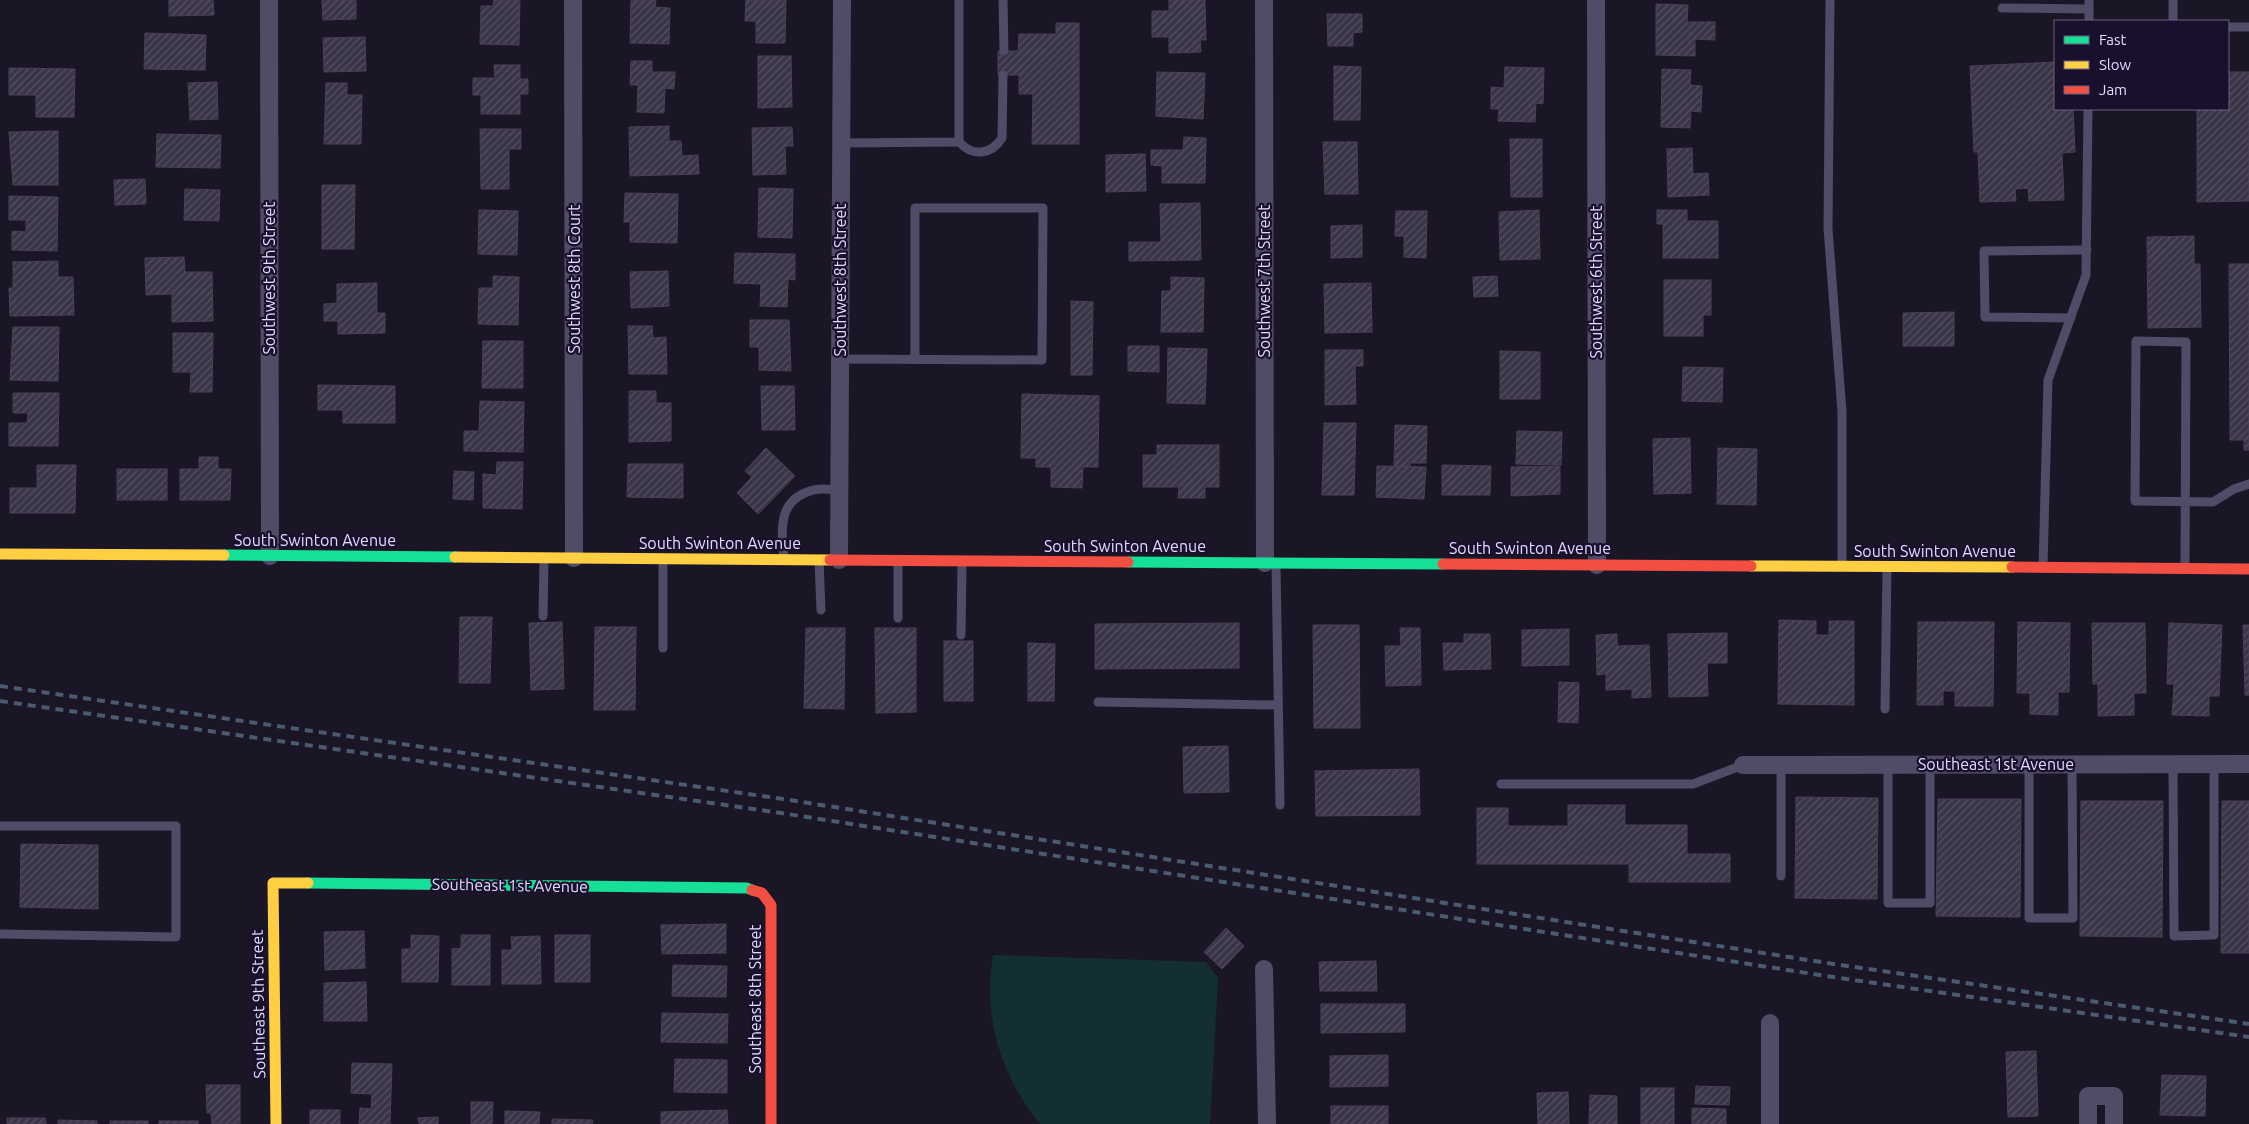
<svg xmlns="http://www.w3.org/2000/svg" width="2249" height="1124" viewBox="0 0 2249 1124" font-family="Ubuntu,sans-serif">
  <defs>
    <pattern id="building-hatch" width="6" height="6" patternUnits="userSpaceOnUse" patternTransform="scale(1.25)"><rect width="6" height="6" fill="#3a3447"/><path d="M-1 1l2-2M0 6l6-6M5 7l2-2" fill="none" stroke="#565163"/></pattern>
  </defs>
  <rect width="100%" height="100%" fill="#1b1626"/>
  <!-- grass -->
  <path fill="#132f34" d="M993,955L1206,962L1218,978L1210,1124H1040C1000,1074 983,1019 993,955Z"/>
  <!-- building -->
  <g fill="url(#building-hatch)" stroke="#484158">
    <polygon points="169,0 213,0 214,15 169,16"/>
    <polygon points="322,0 356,0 356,19 323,20"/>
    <polygon points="494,0 520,0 519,45 480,44 481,6 493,6"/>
    <polygon points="631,0 656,0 655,7 670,8 669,44 630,43"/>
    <polygon points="746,0 786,0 785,43 756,43 756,21 745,21"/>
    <polygon points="1169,0 1205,0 1206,40 1200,40 1201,52 1169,53 1169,37 1152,37 1152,11 1169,11"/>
    <polygon points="1656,4 1688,5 1687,22 1715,22 1715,40 1695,39 1695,56 1656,55"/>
    <polygon points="1327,14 1362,14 1362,32 1353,33 1353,46 1328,46"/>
    <polygon points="1056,23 1079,23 1079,144 1032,144 1033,94 1019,94 1019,75 998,75 998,51 1018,51 1019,34 1056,34"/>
    <polygon points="145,33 206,35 205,70 144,69"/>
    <polygon points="365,37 366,71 324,72 323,38"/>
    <polygon points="758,56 791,56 792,107 758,108"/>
    <polygon points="631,61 652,61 652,72 675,72 674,89 665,88 664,113 637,112 638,85 630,85"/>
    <polygon points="2055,62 2055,109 2073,109 2075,152 2062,153 2064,200 2029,201 2028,188 2015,189 2016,201 1980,202 1978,152 1974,152 1970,66"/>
    <polygon points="494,65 520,65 520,79 528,79 528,94 520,94 520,114 481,114 481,95 473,95 473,78 495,78"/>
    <polygon points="1334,66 1361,67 1360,120 1334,120"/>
    <polygon points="1505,67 1544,68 1543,104 1536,103 1535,122 1498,121 1499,109 1491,109 1491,87 1504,88"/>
    <polygon points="9,68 75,69 74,117 36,117 36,95 9,95"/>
    <polygon points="1662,69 1691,70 1690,85 1702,86 1701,112 1691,111 1690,128 1661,127"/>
    <polygon points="1157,72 1205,73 1203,119 1156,116"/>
    <polygon points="2228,72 2249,72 2249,201 2197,202 2197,109 2228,109"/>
    <polygon points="217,82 218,119 190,120 188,83"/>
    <polygon points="326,83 347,83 347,95 362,95 361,144 324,144"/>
    <polygon points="669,126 669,141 681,141 682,156 698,155 699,174 630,176 629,127"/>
    <polygon points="792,127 793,146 785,146 786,174 753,175 752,128"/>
    <polygon points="480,129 521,129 521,149 509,149 509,189 481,189"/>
    <polygon points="58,131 58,185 13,185 9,132"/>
    <polygon points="157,134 221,135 220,168 156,167"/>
    <polygon points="1184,137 1206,138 1205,183 1162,183 1162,166 1151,165 1151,150 1183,150"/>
    <polygon points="1510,139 1542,139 1542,197 1511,197"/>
    <polygon points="1323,142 1357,142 1358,194 1325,194"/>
    <polygon points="1692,148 1693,174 1708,173 1709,195 1668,197 1667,149"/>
    <polygon points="1145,154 1146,191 1106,192 1106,155"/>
    <polygon points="145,179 146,204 115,205 114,180"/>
    <polygon points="322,185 355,185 354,249 322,249"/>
    <polygon points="759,188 793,189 792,238 758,237"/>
    <polygon points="185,189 220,190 219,221 184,220"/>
    <polygon points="625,193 678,194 677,243 630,242 630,222 624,222"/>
    <polygon points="9,196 58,197 57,251 12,250 12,231 26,232 26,220 9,220"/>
    <polygon points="1200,203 1201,260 1129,261 1129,242 1161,242 1160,204"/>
    <polygon points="479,210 518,211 517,255 478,254"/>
    <polygon points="1539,210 1540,259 1500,260 1499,212"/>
    <polygon points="1657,210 1687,210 1687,221 1718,221 1718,258 1663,258 1663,224 1657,224"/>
    <polygon points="1396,211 1427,211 1426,258 1404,257 1404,236 1395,236"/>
    <polygon points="1362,225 1362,257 1331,258 1331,226"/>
    <polygon points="2194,236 2194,264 2200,264 2201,327 2148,328 2147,237"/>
    <polygon points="735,253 795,254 795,280 788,279 787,307 760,306 761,284 734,283"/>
    <polygon points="184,257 185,272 212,272 213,321 172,322 172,294 146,295 145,258"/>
    <polygon points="58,261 58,277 73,277 74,315 10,316 9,288 13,288 13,262"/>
    <polygon points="2229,264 2249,264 2249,450 2244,450 2244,440 2230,440"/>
    <polygon points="668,271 669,306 631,308 630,272"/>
    <polygon points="493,276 519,277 518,325 478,324 479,288 493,288"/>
    <polygon points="1497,276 1498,296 1474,297 1473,277"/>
    <polygon points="1171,277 1204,278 1203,332 1161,332 1162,291 1171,291"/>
    <polygon points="1664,280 1711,280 1711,315 1703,315 1703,336 1664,336"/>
    <polygon points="377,283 377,313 385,313 385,333 338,334 338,321 324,321 324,304 337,303 337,284"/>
    <polygon points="1371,283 1372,332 1325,333 1324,284"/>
    <polygon points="1071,301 1093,302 1092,375 1071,375"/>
    <polygon points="1954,312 1954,346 1903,346 1903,313"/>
    <polygon points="750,320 789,320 791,371 759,370 759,347 750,347"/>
    <polygon points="628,326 652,326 653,338 666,337 667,374 629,374"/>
    <polygon points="13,327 59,327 58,381 10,380"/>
    <polygon points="173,333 213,333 212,392 190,392 191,372 173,372"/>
    <polygon points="483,341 523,341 523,388 482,388"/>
    <polygon points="1128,346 1159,346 1159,372 1128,371"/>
    <polygon points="1168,348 1207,349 1205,404 1167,403"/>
    <polygon points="1325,350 1363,350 1363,366 1355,366 1356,404 1325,405"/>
    <polygon points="1500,351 1540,352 1540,399 1500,399"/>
    <polygon points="1683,367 1723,368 1722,402 1682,401"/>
    <polygon points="318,385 395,386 395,423 343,423 343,410 318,410"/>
    <polygon points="761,386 794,386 795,430 762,430"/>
    <polygon points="629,391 656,391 656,403 671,403 671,441 629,442"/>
    <polygon points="13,393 59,393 58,446 9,446 9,423 27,423 28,413 13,413"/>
    <polygon points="1022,394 1099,396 1098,467 1083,467 1082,488 1051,487 1051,467 1036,467 1036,458 1021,458"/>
    <polygon points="480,401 524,402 523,452 464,451 464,431 479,431"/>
    <polygon points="1324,423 1356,423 1354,495 1322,495"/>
    <polygon points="1395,425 1427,426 1426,463 1410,463 1410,466 1394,466"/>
    <polygon points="1517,431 1562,432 1561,465 1516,464"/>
    <polygon points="1690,438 1691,493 1654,494 1653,439"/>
    <polygon points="1157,445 1219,445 1219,487 1205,487 1205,498 1178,498 1179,487 1143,487 1143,455 1157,455"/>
    <polygon points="766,448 795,476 758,514 737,493 752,477 745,471"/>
    <polygon points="1718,448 1757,449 1756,505 1717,504"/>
    <polygon points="199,457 218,457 218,469 231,469 230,500 180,500 180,469 199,469"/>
    <polygon points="497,462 523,462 522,509 483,508 483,474 496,475"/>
    <polygon points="628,464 683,464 683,498 627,497"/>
    <polygon points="37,465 76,465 75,513 10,513 10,488 37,488"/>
    <polygon points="1442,465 1491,466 1490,495 1442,495"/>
    <polygon points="1377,466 1426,467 1424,499 1376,497"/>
    <polygon points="1560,466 1560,494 1511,496 1511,467"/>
    <rect x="117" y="469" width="50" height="31"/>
    <polygon points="454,471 474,472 473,500 453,499"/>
    <polygon points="460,617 492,617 490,683 459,683"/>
    <polygon points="1779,620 1816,621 1816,635 1829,635 1829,621 1854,621 1854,705 1778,704"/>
    <polygon points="562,622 564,689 531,690 529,623"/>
    <polygon points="1918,622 1994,622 1993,706 1955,706 1955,691 1943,691 1943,705 1917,705"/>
    <polygon points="2018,622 2070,623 2069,692 2058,692 2058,715 2030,714 2030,693 2017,693"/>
    <polygon points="1239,623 1239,668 1095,669 1095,624"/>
    <polygon points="2092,623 2145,623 2146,693 2134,693 2134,715 2098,716 2098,684 2093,684"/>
    <polygon points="2169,623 2222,625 2219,696 2209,696 2209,716 2172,715 2174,684 2167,684"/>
    <polygon points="1313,625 1359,625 1360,728 1314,728"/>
    <polygon points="2243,625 2249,625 2249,695 2245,695"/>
    <polygon points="595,627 636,627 635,710 594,710"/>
    <polygon points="806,628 845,628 844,709 804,708"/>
    <polygon points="875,628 916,628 916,712 876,713"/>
    <polygon points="1400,628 1420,628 1421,685 1386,686 1385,646 1401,646"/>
    <polygon points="1569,629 1569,665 1522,666 1522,630"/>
    <polygon points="1727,633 1727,663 1707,663 1708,696 1669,697 1668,634"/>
    <polygon points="1464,634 1490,634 1491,669 1444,670 1443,643 1464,643"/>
    <polygon points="1617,634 1617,646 1649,645 1651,697 1632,698 1632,689 1606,690 1606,674 1597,675 1596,635"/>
    <rect x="944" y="641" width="29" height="60"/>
    <polygon points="1028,643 1055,644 1054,701 1028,701"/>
    <polygon points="1559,682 1579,683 1578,723 1558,722"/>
    <polygon points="1228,746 1229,792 1184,793 1183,747"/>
    <polygon points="1419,769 1420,815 1316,816 1315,771"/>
    <polygon points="1796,797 1878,798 1877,899 1795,898"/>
    <polygon points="1938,799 2021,799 2020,917 1936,916"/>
    <polygon points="2081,801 2163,801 2162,937 2080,936"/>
    <polygon points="2222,801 2249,801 2249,953 2221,953"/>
    <polygon points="1568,805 1625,805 1625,825 1687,825 1687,854 1730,854 1730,882 1629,882 1629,864 1477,864 1477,808 1508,808 1508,826 1568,826"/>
    <polygon points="21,844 98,845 98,909 20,907"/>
    <polygon points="726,924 726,953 662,954 661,925"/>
    <polygon points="1226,928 1244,946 1222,969 1204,952"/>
    <polygon points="364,931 365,968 325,970 324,932"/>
    <polygon points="411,935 439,936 438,982 402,982 402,949 411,949"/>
    <polygon points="461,935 490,935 490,985 452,985 452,949 461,948"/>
    <rect x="555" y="935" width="35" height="47"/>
    <polygon points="540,936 541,984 502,984 502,950 512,950 511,937"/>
    <polygon points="1376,961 1377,991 1320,991 1319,962"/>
    <polygon points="673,965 727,966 726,997 672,996"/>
    <polygon points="366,982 367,1021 324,1021 324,983"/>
    <polygon points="1321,1004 1405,1004 1405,1032 1321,1033"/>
    <polygon points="662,1013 728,1014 727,1043 661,1042"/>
    <polygon points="2036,1051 2038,1116 2008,1117 2006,1052"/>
    <polygon points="1388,1055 1388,1086 1330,1087 1330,1056"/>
    <polygon points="675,1059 727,1060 727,1093 674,1092"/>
    <polygon points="352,1063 392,1064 390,1124 359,1124 360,1108 371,1109 372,1094 351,1093"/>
    <polygon points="2162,1075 2206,1076 2205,1116 2160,1115"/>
    <polygon points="206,1085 240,1085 240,1124 212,1124 211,1113 207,1113"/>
    <polygon points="1696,1086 1730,1087 1729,1105 1695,1104"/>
    <rect x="1641" y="1088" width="33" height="36"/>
    <polygon points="1568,1092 1569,1124 1538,1124 1537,1093"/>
    <polygon points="1590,1095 1617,1096 1617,1124 1589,1124"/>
    <polygon points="471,1102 493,1102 492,1124 471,1124"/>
    <rect x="1331" y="1106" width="57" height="18"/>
    <polygon points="1692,1108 1726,1109 1726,1124 1692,1124"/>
    <rect x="310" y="1110" width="30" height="14"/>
    <polygon points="727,1110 728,1124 661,1124 661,1112"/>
    <polygon points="505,1111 540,1112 539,1124 505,1124"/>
    <polygon points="438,1117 438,1124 419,1124 418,1118"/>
    <polygon points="7,1118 45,1118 46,1124 7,1124"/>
    <polygon points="552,1119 593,1120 592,1124 552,1124"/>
    <polygon points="58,1120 97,1121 97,1124 58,1124"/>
    <rect x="110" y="1121" width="38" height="3"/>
    <rect x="159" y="1121" width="39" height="3"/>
  </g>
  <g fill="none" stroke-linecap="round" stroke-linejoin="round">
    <!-- lane -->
    <g stroke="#504b67" stroke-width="9">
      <polyline points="1003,0 1004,51"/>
      <polyline points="1830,0 1828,228 1842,412 1842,564"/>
      <polyline points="2173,0 2173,21"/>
      <polyline points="2002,8 2089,9"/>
      <polyline points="2089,21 2089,0"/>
      <polyline points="2228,27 2249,27"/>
      <path d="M959,142C973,157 991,155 1002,138L1003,75"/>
      <polyline points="841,143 959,142 959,0"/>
      <polyline points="2071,318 1985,317 1984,251 2087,250"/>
      <polyline points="840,359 1042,360 1043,208 915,208 915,359"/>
      <path d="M784,558C783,547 781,534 783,523C786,494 814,485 839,491"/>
      <polyline points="663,559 663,648"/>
      <polyline points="819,560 821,610"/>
      <polyline points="898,560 898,618"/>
      <polyline points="1276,563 1280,805"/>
      <polyline points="2185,566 2186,342 2136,341 2135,501 2213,502 2234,489 2249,484"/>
      <polyline points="2043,567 2048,380 2086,275 2088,109"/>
      <polyline points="543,616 544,558"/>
      <polyline points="961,635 962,561"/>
      <polyline points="1098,702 1278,705"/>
      <polyline points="1885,709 1887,567"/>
      <polyline points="2029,764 2029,918 2073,918 2072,764"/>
      <polyline points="2173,764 2174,936 2214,935 2214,764"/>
      <polyline points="1781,765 1781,876"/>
      <polyline points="1888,765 1888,903 1930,903 1930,765"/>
      <polyline points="1501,784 1693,784 1743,765"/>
      <polyline points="0,826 176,826 176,937 0,934"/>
    </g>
    <!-- street -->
    <g stroke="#504b67" stroke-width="18">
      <polyline points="269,0 270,556"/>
      <polyline points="573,0 574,558"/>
      <polyline points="1264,0 1265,563"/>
      <polyline points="1596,0 1597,565"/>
      <polyline points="839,560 842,0"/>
      <polyline points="1743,765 2249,764"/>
      <polyline points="1264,969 1267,1124"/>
      <polyline points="1770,1124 1770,1023"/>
      <polyline points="2088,1124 2088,1096 2114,1096 2114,1124"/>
    </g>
    <!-- fast -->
    <g stroke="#16e098" stroke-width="11">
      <polyline points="224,555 455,557"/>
      <polyline points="1128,562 1443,564"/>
      <polyline points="308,883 747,888 752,890"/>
    </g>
    <!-- slow -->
    <g stroke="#ffcf43" stroke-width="11">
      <polyline points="0,554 224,555"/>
      <polyline points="455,557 830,560"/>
      <polyline points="1751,566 2012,567"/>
      <polyline points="276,1124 273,883 308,883"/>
    </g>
    <!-- jam -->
    <g stroke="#f24e42" stroke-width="11">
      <polyline points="830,560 1128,562"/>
      <polyline points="1443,564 1751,566"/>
      <polyline points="2012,567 2249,569"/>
      <polyline points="752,890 762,893 771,905 771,1124"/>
    </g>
    <!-- rail -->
    <g stroke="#495a71" stroke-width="4" stroke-dasharray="8 6" stroke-linecap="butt">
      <polyline points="0,686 783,799 1827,963 2249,1024"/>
      <polyline points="0,701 781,813 1826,976 2249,1037"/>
    </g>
  </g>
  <g text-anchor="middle" stroke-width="4.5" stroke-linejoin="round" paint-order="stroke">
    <!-- street labels -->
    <g font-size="16" fill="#e3dbff" stroke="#18102c">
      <text transform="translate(269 278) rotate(-90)" y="6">Southwest 9th Street</text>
      <text transform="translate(574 279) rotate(-90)" y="6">Southwest 8th Court</text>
      <text transform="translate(840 280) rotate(-90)" y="6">Southwest 8th Street</text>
      <text transform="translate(1264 281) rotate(-90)" y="6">Southwest 7th Street</text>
      <text transform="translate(1596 282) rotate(-90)" y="6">Southwest 6th Street</text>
      <text x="315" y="546">South Swinton Avenue</text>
      <text x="720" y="549">South Swinton Avenue</text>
      <text x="1125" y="552">South Swinton Avenue</text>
      <text x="1530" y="554">South Swinton Avenue</text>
      <text x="1935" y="557">South Swinton Avenue</text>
      <text x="1996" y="770">Southeast 1st Avenue</text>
      <text transform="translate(510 885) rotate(1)" y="6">Southeast 1st Avenue</text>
      <text transform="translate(755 999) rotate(-90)" y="6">Southeast 8th Street</text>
      <text transform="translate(258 1004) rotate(-91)" y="6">Southeast 9th Street</text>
    </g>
  </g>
  <!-- legend -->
  <rect x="2054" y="20" width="175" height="90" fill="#18102c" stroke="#696180"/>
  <rect x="2064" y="36" width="25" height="8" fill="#16e098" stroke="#696180"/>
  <text x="2099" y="45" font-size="15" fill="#e3dbff">Fast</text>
  <rect x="2064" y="61" width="25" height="8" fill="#ffcf43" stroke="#696180"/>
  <text x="2099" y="70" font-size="15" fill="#e3dbff">Slow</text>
  <rect x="2064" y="86" width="25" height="8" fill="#f24e42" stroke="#696180"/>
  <text x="2099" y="95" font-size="15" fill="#e3dbff">Jam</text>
</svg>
